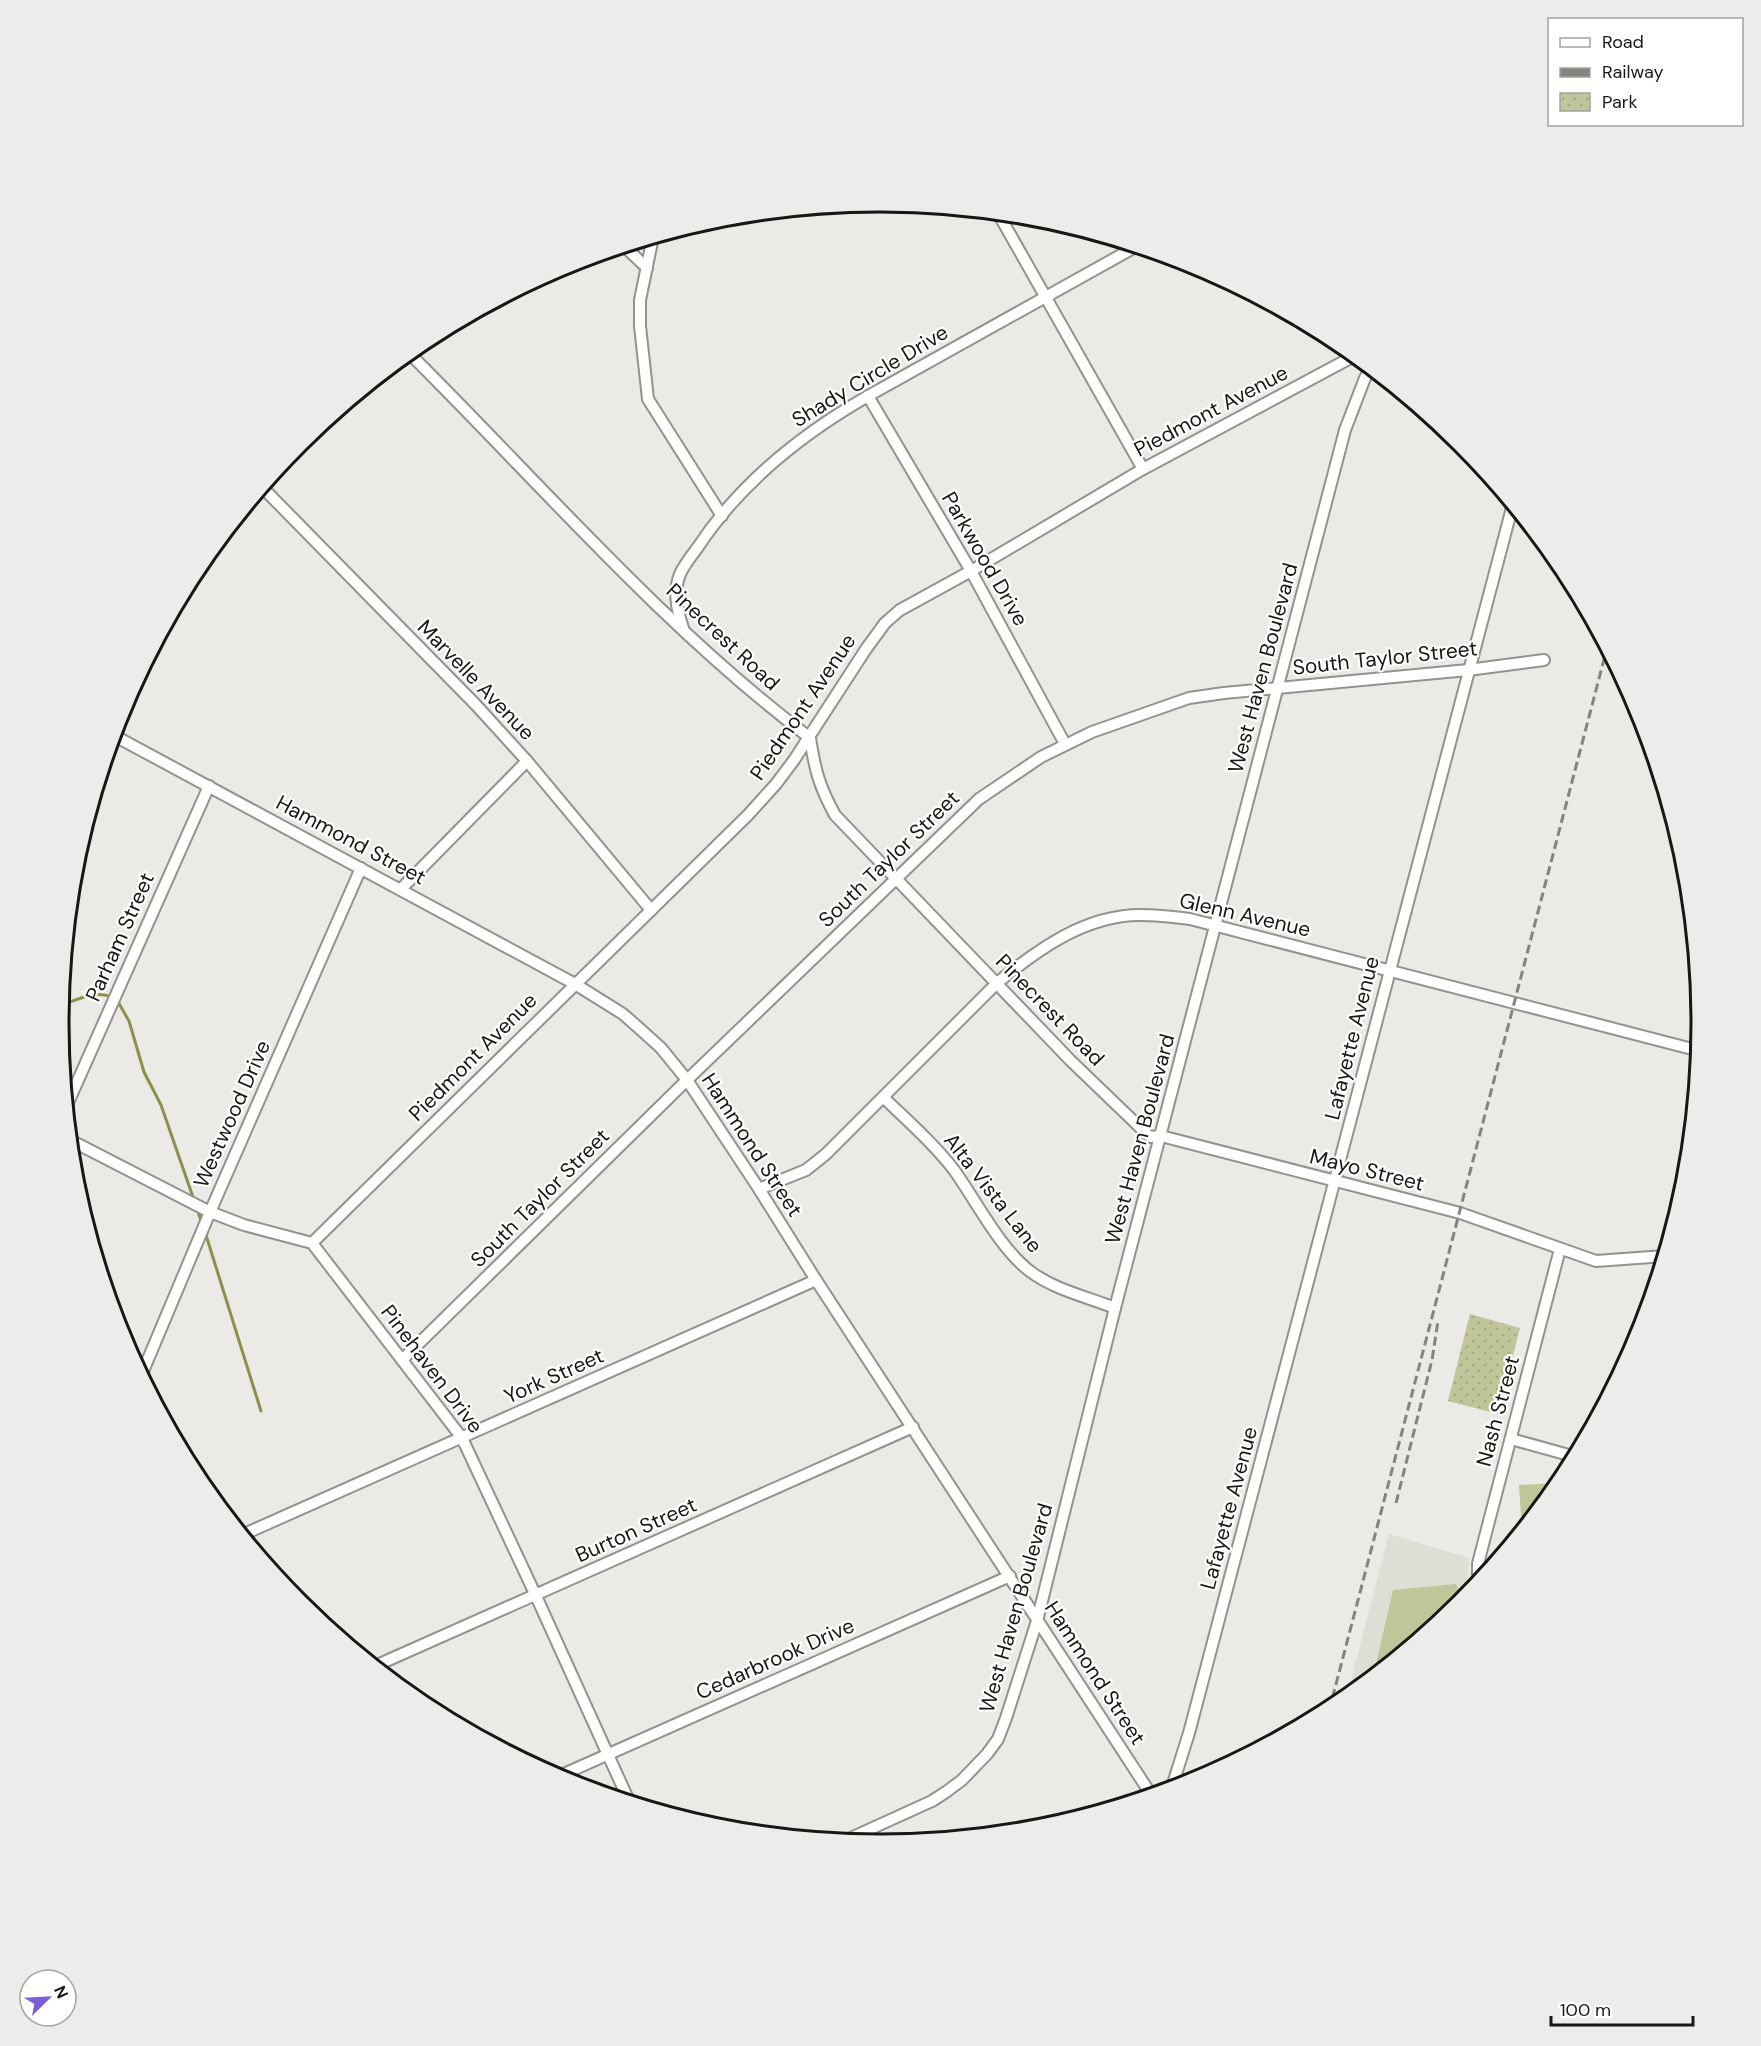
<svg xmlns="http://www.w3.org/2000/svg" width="1761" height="2046" viewBox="0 0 1761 2046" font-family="'DM Sans',sans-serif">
  <defs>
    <pattern id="park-dots" width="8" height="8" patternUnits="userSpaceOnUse" patternTransform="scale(1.5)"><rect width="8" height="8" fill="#c1c59a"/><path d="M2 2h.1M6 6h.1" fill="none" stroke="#a5a884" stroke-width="1.8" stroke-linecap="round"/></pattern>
  </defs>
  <rect width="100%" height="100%" fill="#eaeae6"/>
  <!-- built -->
  <polygon fill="#dedfd4" points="1389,1534 1469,1558 1468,1582 1470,1594 1462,1604 1346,1699"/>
  <!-- grass -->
  <g fill="#c1c59a">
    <polygon points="1561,1483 1522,1531 1519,1485"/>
    <polygon points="1456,1584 1465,1601 1462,1604 1373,1677 1393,1590"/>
  </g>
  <!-- park -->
  <polygon fill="url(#park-dots)" points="1470,1314 1520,1328 1498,1414 1448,1401"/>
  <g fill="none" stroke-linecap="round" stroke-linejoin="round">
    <!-- stream -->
    <g stroke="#8c904b" stroke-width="3">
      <polyline points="117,1000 129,1021 144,1072 161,1105 194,1200"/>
      <path d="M60,1006C75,1000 96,990 111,997"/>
      <polyline points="197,1209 202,1223"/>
      <polyline points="205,1232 261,1411"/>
    </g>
    <defs>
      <g id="minor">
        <polyline points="998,213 1143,469"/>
        <polyline points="653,237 640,300 640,326 648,399 722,516"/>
        <polyline points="624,246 647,268"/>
        <path d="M408,352C539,482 662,626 810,738C815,770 819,786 835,815L1070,1060L1150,1137L1161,1136L1460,1213L1596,1261L1665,1256"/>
        <polyline points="868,396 971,571 1065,744"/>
        <polyline points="262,487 476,705 527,761 651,910"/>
        <path d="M683,628C677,610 673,592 680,574C684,565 692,555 698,547C740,483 802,434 868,396L1137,246"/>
        <polyline points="113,735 575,984 623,1014 640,1029 661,1048 687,1080 759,1189 816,1280 1152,1796"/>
        <polyline points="1686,862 1702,1030"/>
        <polyline points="401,889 527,761"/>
        <path d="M884,1098C908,1121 934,1144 954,1170C977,1202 1000,1249 1031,1272C1055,1290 1088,1297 1115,1308"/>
        <polyline points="67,1105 209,786"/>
        <polyline points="70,1140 210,1212 244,1225 312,1243 462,1438 536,1596 629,1801"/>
        <path d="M759,1189L806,1170L826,1154L997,983C1037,950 1085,915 1140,915C1157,915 1174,917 1190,919L1700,1051"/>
        <polyline points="312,1243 748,815 776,784 794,760 866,649 885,623 900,610 971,571 1143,469 1356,355"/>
        <polyline points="402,1360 687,1080 979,799 1041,757 1092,732 1189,698 1224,693 1468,670 1544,660"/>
        <polyline points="141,1376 210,1212 361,868"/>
        <polyline points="1511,1439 1576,1457"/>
        <polyline points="242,1535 816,1280"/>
        <polyline points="1478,1584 1478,1564 1481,1552 1560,1249"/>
        <polyline points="375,1666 913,1427"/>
        <polyline points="557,1777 1010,1576"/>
        <polyline points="1171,1790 1189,1733 1513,504"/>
        <polyline points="844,1841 932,1801 946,1792 962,1780 987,1754 998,1739 1006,1718 1037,1621 1115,1308 1345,430 1365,378 1371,367"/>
      </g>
    </defs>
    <!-- minor casing -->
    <use href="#minor" stroke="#92928f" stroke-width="14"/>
    <!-- minor -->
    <use href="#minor" stroke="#fff" stroke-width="10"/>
    <!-- rail -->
    <g stroke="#838380" stroke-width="3" stroke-dasharray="9 4.5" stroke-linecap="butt">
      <polyline points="1396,1503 1432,1360 1438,1321"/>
      <polyline points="1329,1711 1607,648"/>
    </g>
  </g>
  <g text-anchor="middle" stroke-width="4.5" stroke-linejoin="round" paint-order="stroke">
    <!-- street labels -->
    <g font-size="21" fill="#171715" stroke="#fffffe">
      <text transform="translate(870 376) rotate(-31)" y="7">Shady Circle Drive</text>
      <text transform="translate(1211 411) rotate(-28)" y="7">Piedmont Avenue</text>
      <text transform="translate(985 559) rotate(60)" y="7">Parkwood Drive</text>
      <text transform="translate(723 637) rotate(43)" y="7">Pinecrest Road</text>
      <text transform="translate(1385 658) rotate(-6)" y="7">South Taylor Street</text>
      <text transform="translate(1263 668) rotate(-75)" y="7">West Haven Boulevard</text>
      <text transform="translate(476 680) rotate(46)" y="7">Marvelle Avenue</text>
      <text transform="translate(803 707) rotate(-56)" y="7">Piedmont Avenue</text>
      <text transform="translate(351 840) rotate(28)" y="7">Hammond Street</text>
      <text transform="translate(889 859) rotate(-44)" y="7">South Taylor Street</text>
      <text transform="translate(1245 915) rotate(13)" y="7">Glenn Avenue</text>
      <text transform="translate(120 937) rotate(-66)" y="7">Parham Street</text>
      <text transform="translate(1050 1010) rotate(46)" y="7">Pinecrest Road</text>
      <text transform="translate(1352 1038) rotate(-76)" y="7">Lafayette Avenue</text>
      <text transform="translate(473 1057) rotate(-45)" y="7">Piedmont Avenue</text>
      <text transform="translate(232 1114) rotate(-66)" y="7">Westwood Drive</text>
      <text transform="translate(1140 1139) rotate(-75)" y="7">West Haven Boulevard</text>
      <text transform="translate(752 1145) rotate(57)" y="7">Hammond Street</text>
      <text transform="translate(1367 1170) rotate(14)" y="7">Mayo Street</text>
      <text transform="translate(993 1193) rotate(52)" y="7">Alta Vista Lane</text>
      <text transform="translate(540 1198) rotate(-45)" y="7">South Taylor Street</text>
      <text transform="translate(432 1369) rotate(53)" y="7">Pinehaven Drive</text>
      <text transform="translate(554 1376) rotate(-24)" y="7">York Street</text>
      <text transform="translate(1498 1411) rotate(-75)" y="7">Nash Street</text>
      <text transform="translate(1229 1508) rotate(-75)" y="7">Lafayette Avenue</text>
      <text transform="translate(636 1530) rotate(-24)" y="7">Burton Street</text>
      <text transform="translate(1016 1608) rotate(-74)" y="7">West Haven Boulevard</text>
      <text transform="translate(775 1659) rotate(-24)" y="7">Cedarbrook Drive</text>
      <text transform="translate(1095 1673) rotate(57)" y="7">Hammond Street</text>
    </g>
  </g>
  <!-- crop -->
  <path d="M0 0H1761V2046H0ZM69 1023a811 811 0 1 1 1622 0a811 811 0 1 1-1622 0Z" fill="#ececeb" fill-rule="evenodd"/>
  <path fill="none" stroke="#171715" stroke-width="3" d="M69 1023a811 811 0 1 1 1622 0a811 811 0 1 1-1622 0Z"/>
  <!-- legend -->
  <rect x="1548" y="18" width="195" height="108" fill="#fffffe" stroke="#a2a2a1" stroke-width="1.5"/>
  <rect x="1560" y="38" width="30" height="9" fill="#ffffff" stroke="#a2a2a1" stroke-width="1.5"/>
  <text x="1602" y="48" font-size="18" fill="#171715">Road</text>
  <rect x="1560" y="68" width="30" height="9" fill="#838380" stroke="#a2a2a1" stroke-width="1.5"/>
  <text x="1602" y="78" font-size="18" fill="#171715">Railway</text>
  <rect x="1560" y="93" width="30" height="18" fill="url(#park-dots)" stroke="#a2a2a1" stroke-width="1.5"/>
  <text x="1602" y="108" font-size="18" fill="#171715">Park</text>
  <!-- north arrow -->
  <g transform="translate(48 1998) rotate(66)"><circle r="28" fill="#fffffe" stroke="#a2a2a1" stroke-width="1.5"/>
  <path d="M0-4.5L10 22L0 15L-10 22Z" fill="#7d5dd7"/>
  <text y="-9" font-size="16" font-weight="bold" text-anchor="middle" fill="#171715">N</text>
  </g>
  <!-- scale -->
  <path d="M1551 2016v9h142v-9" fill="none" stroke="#171715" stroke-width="3"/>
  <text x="1560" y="2016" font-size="18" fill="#171715" stroke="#fffffe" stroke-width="4.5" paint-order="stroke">100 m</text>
</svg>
